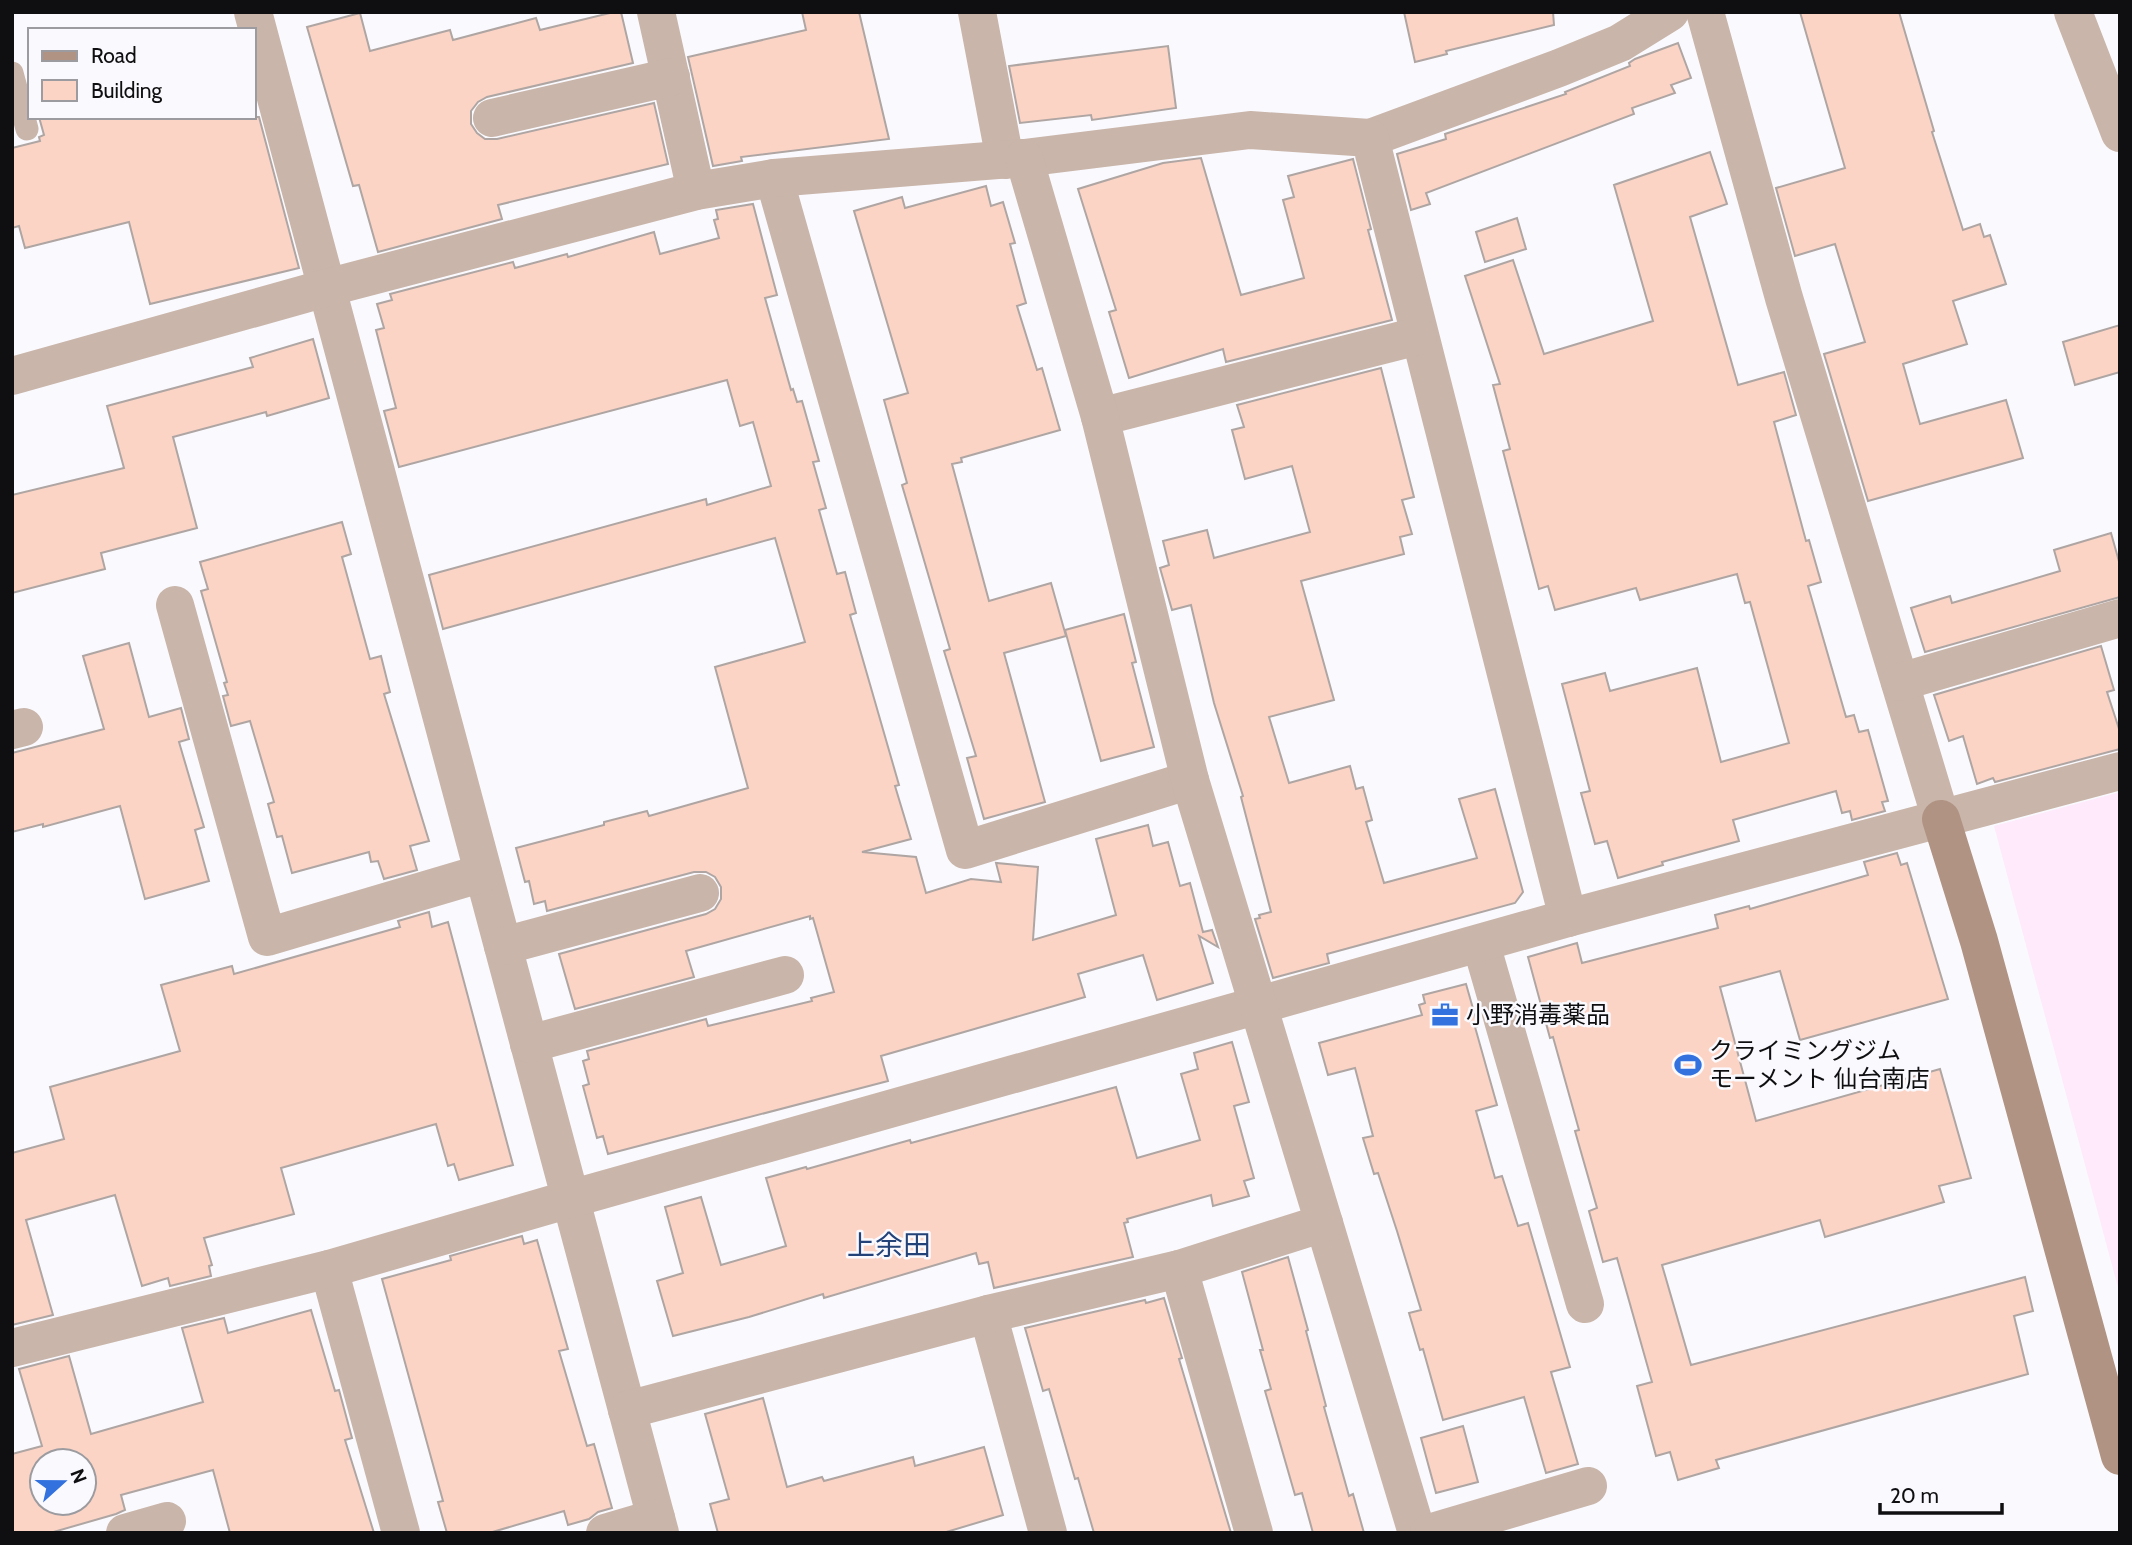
<svg xmlns="http://www.w3.org/2000/svg" width="2132" height="1545" viewBox="0 0 2132 1545" font-family="Cabin,'Noto Sans JP',sans-serif">
  <rect width="100%" height="100%" fill="#fafafe"/>
  <!-- industrial -->
  <polygon fill="#feeafa" points="2120,792 2120,1295 1994,826"/>
  <!-- building -->
  <g fill="#fcd4c6" stroke="#afa6a3" stroke-width="2" fill-rule="evenodd">
    <polygon points="614,12 621,12 633,63 487,97 478,102 471,111 471,124 477,133 485,139 497,139 654,103 668,164 498,205 502,219 378,252 359,185 353,186 307,27 360,13 370,51 450,30 453,40 536,18 540,30"/>
    <polygon points="802,12 859,12 889,139 741,157 742,161 713,166 688,57 806,30"/>
    <polygon points="1404,12 1553,12 1554,25 1446,51 1447,54 1415,62"/>
    <polygon points="1800,12 1899,12 1934,131 1932,132 1963,230 1980,224 1984,237 1990,235 2006,284 1953,301 1967,344 1903,364 1920,424 2006,400 2023,458 1868,501 1824,354 1865,342 1835,244 1795,256 1776,188 1845,168"/>
    <polygon points="1678,43 1691,78 1671,85 1675,93 1632,108 1634,114 1426,193 1430,204 1411,210 1397,154 1446,139 1445,134 1566,94 1565,92 1630,66 1629,63 1635,59"/>
    <polygon points="1168,46 1176,108 1092,120 1091,115 1020,123 1009,66"/>
    <polygon points="39,117 259,117 299,268 150,304 129,222 25,248 19,226 12,228 12,148 40,141 39,137 44,135"/>
    <polygon points="1710,152 1727,204 1690,217 1738,385 1784,372 1796,415 1774,422 1806,541 1809,540 1821,582 1808,586 1846,717 1854,715 1859,732 1868,730 1888,801 1882,802 1885,811 1852,820 1850,811 1842,813 1836,791 1733,820 1739,841 1662,862 1663,865 1618,878 1607,841 1595,844 1581,793 1590,791 1562,684 1605,673 1610,691 1697,668 1721,762 1789,743 1750,602 1745,603 1737,574 1640,600 1636,588 1555,610 1548,586 1539,589 1503,451 1510,449 1493,385 1500,384 1465,276 1513,260 1544,354 1653,321 1614,185"/>
    <polygon points="1201,158 1241,295 1304,278 1283,200 1294,197 1288,176 1353,159 1371,229 1368,230 1392,320 1226,362 1223,349 1129,378 1109,312 1116,310 1078,189 1163,163"/>
    <polygon points="986,186 991,206 1003,202 1015,243 1010,244 1026,303 1017,306 1037,370 1042,368 1060,430 961,458 962,462 952,464 989,601 1051,583 1066,636 1004,653 1045,802 984,819 967,758 976,756 944,651 950,649 902,485 907,483 884,400 908,393 854,211 902,197 905,208"/>
    <polygon points="753,204 777,295 765,298 791,390 793,389 797,402 802,401 819,461 813,462 826,508 819,510 837,574 845,572 856,613 850,615 899,785 895,786 911,839 862,852 916,857 926,893 971,879 1001,882 996,863 1038,867 1033,940 1116,915 1096,839 1148,825 1153,846 1168,842 1180,886 1190,883 1203,932 1212,930 1218,947 1199,936 1213,983 1157,1000 1143,955 1078,974 1085,997 881,1056 888,1081 608,1154 603,1136 597,1138 583,1086 589,1084 583,1061 589,1059 587,1051 706,1019 708,1026 812,1001 811,998 834,992 813,918 810,919 810,916 686,951 694,977 575,1009 559,954 706,914 715,909 721,899 721,887 715,877 706,872 694,872 547,911 545,901 534,904 529,881 525,882 516,848 604,825 604,822 647,811 649,816 748,788 715,667 805,642 775,538 443,629 429,575 706,499 707,505 771,486 753,422 740,426 727,380 399,467 384,411 396,408 376,330 384,328 377,304 392,300 390,294 513,262 515,268 567,254 568,257 654,232 660,254 719,238 714,220 718,219 716,210"/>
    <polygon points="1517,218 1526,249 1485,262 1476,232"/>
    <polygon points="2120,325 2120,372 2075,385 2063,342"/>
    <polygon points="313,339 329,398 267,416 266,412 173,437 197,528 101,553 105,569 12,593 12,495 124,468 107,406 253,367 250,358"/>
    <polygon points="1381,368 1414,497 1402,500 1412,534 1400,537 1404,554 1301,581 1334,700 1269,717 1289,783 1350,766 1356,789 1363,787 1372,820 1366,822 1384,883 1477,858 1459,799 1495,789 1523,892 1515,903 1327,954 1329,963 1273,978 1255,919 1260,918 1259,915 1271,912 1241,797 1243,796 1214,703 1191,605 1172,610 1160,568 1169,565 1163,541 1207,530 1214,558 1310,532 1292,466 1245,479 1232,430 1244,427 1237,405"/>
    <polygon points="342,522 351,554 342,557 370,659 381,656 390,692 384,694 429,841 410,846 417,870 384,879 378,861 371,862 369,852 292,873 282,836 277,837 268,804 274,802 250,721 231,726 223,696 228,695 224,683 227,682 201,591 208,589 200,562"/>
    <polygon points="2111,533 2120,565 2120,597 1925,652 1911,608 1950,596 1952,603 2060,571 2054,550"/>
    <polygon points="1124,614 1136,662 1132,663 1154,747 1101,761 1065,630"/>
    <polygon points="129,643 149,717 181,708 189,739 179,742 204,827 195,830 209,881 145,899 120,806 43,827 43,824 12,832 12,753 104,729 83,656"/>
    <polygon points="2101,646 2114,690 2107,692 2120,732 2120,749 1995,782 1993,778 1977,784 1963,736 1949,741 1934,695"/>
    <polygon points="1897,853 1901,865 1907,863 1948,999 1800,1040 1780,971 1720,987 1756,1121 1940,1069 1971,1178 1939,1186 1944,1202 1825,1237 1820,1220 1662,1265 1691,1365 2025,1277 2033,1311 2014,1316 2028,1374 1716,1460 1719,1468 1678,1480 1670,1452 1656,1456 1637,1386 1652,1382 1617,1258 1603,1262 1589,1211 1597,1208 1575,1131 1579,1130 1553,1037 1550,1038 1528,957 1577,943 1582,963 1718,928 1715,915 1749,906 1750,909 1868,875 1864,862"/>
    <polygon points="429,912 432,927 448,922 513,1165 459,1180 454,1164 448,1166 436,1124 281,1168 294,1214 204,1238 212,1265 209,1266 211,1276 170,1286 168,1278 142,1286 115,1195 26,1220 53,1315 12,1325 12,1153 64,1139 50,1087 180,1051 161,985 232,966 234,974 400,927 398,921"/>
    <polygon points="1466,984 1478,1026 1475,1027 1497,1105 1476,1111 1495,1178 1502,1176 1518,1226 1528,1223 1570,1367 1551,1372 1578,1464 1546,1473 1524,1397 1443,1420 1423,1349 1420,1350 1409,1313 1421,1310 1397,1231 1378,1173 1374,1174 1363,1138 1373,1136 1355,1068 1328,1075 1319,1043 1422,1015 1419,1005 1425,1003 1423,995"/>
    <polygon points="1232,1042 1249,1102 1234,1106 1254,1178 1244,1181 1249,1196 1213,1206 1211,1195 1127,1219 1128,1222 1124,1223 1133,1257 994,1288 988,1262 979,1264 976,1253 824,1298 823,1294 749,1317 673,1336 657,1281 683,1273 665,1207 701,1197 721,1265 786,1246 766,1178 806,1167 807,1169 910,1140 911,1143 1116,1087 1137,1158 1200,1140 1181,1074 1198,1069 1194,1053"/>
    <polygon points="522,1236 524,1244 537,1240 568,1349 559,1351 587,1446 594,1444 612,1508 598,1512 589,1519 568,1525 564,1511 489,1533 447,1533 438,1502 443,1501 382,1279 451,1260 450,1256"/>
    <polygon points="1288,1257 1308,1330 1306,1331 1326,1406 1324,1407 1349,1496 1353,1494 1364,1533 1313,1533 1302,1493 1295,1495 1265,1391 1271,1389 1260,1350 1263,1350 1242,1272"/>
    <polygon points="1164,1298 1182,1358 1179,1359 1231,1533 1094,1533 1078,1478 1075,1479 1049,1389 1043,1391 1025,1328 1145,1300 1146,1303"/>
    <path d="M311,1310L335,1391L339,1390L352,1438L345,1440L374,1533H230L213,1470L121,1495L125,1510L116,1514L50,1533H12V1454L42,1446L19,1369L69,1356L91,1434L203,1402L182,1328L224,1318L228,1333ZM42,1461H84V1503H42Z"/>
    <polygon points="763,1398 787,1487 822,1477 824,1481 913,1457 915,1466 984,1447 1003,1515 943,1533 718,1533 710,1504 729,1499 705,1414"/>
    <polygon points="1463,1426 1478,1482 1436,1493 1421,1438"/>
  </g>
  <g fill="none" stroke-linecap="round" stroke-linejoin="round">
    <!-- lane -->
    <polyline stroke="#c9b5aa" stroke-width="23" points="12,73 27,129"/>
    <!-- street -->
    <g stroke="#c9b5aa" stroke-width="38">
      <polyline points="253,12 660,1533"/>
      <polyline points="656,12 696,191"/>
      <polyline points="977,12 1005,160"/>
      <polyline points="1705,12 1784,298 1941,819"/>
      <polyline points="2073,12 2120,133"/>
      <polyline points="492,118 671,77"/>
      <polyline points="1370,138 1559,68 1620,43 1670,12"/>
      <polyline points="774,178 965,850 1190,780"/>
      <polyline points="12,376 326,288 696,191 774,178 1024,158 1250,130 1370,138 1568,918"/>
      <polyline points="1100,417 1418,336"/>
      <polyline points="175,605 267,937 483,873"/>
      <polyline points="1900,682 2120,618"/>
      <polyline points="12,730 24,727"/>
      <polyline points="1481,944 1585,1304"/>
      <polyline points="503,946 700,893"/>
      <polyline points="529,1044 785,975"/>
      <polyline points="1324,1223 1417,1533"/>
      <polyline points="329,1269 401,1533"/>
      <polyline points="1179,1269 1254,1533"/>
      <polyline points="988,1314 1048,1533"/>
      <polyline points="12,1348 329,1269 570,1199 1568,918 2120,771"/>
      <polyline points="627,1410 988,1314 1179,1269 1324,1223 1190,780 1100,417 1024,158"/>
      <polyline points="125,1533 167,1521"/>
      <polyline points="605,1533 656,1518"/>
      <polyline points="1429,1533 1588,1486"/>
    </g>
    <!-- secondary -->
    <polyline stroke="#b09383" stroke-width="38" points="1941,819 1979,941 2120,1456"/>
  </g>
  <!-- icons -->
  <defs>
    <symbol id="office-bare" viewBox="-9 -9 18 18"><path d="M-6-3h4V-5.5h4V-3h4V5H-6ZM-1-4.5V-3h2v-1.5ZM-6 0V1H6V0Z" fill="#3271de" stroke="#fafafe" stroke-width="2.5" paint-order="stroke"/></symbol>
    <symbol id="stadium-bare" viewBox="-9 -9 18 18"><path d="M0-5a6.5 5 0 1 0 0 10a6.5 5 0 1 0 0-10ZM-3.5-1.8h7v3.6h-7Z" fill="#3271de" stroke="#fafafe" stroke-width="2.5" paint-order="stroke"/></symbol>
  </defs>
  <g fill-rule="evenodd">
    <use href="#office-bare" x="1426" y="996" width="38" height="38"/>
    <use href="#stadium-bare" x="1669" y="1046" width="38" height="38"/>
  </g>
  <g text-anchor="middle" stroke-width="5" stroke-linejoin="round" paint-order="stroke">
    <!-- poi labels -->
    <g font-size="24" fill="#0f0f12" stroke="#fafafe" text-anchor="start">
      <text x="1466" y="1023">小野消毒薬品</text>
      <text x="1709" y="1059">クライミングジム<tspan x="1709" dy="28">モーメント 仙台南店</tspan></text>
    </g>
    <!-- quarter labels -->
    <g font-size="28" fill="#224278" stroke="#fafafe">
      <text x="889" y="1255">上余田</text>
    </g>
  </g>
  <!-- border -->
  <rect width="2132" height="1545" fill="none" stroke="#0f0f12" stroke-width="28"/>
  <!-- legend -->
  <rect x="28" y="28" width="228" height="91" fill="#fafafe" stroke="#9c9ca0" stroke-width="2"/>
  <rect x="42" y="51" width="35" height="10" fill="#b09383" stroke="#9c9ca0" stroke-width="2"/>
  <text x="91" y="63" font-size="21" fill="#0f0f12">Road</text>
  <rect x="42" y="80" width="35" height="21" fill="#fcd4c6" stroke="#9c9ca0" stroke-width="2"/>
  <text x="91" y="98" font-size="21" fill="#0f0f12">Building</text>
  <!-- north arrow -->
  <g transform="translate(63 1482) rotate(69)"><circle r="33" fill="#fafafe" stroke="#9c9ca0" stroke-width="2"/>
  <path d="M0-5L12 26L0 18L-12 26Z" fill="#3271de"/>
  <text y="-10" font-size="19" font-weight="bold" text-anchor="middle" fill="#0f0f12">N</text>
  </g>
  <!-- scale -->
  <path d="M1880 1503v10h122v-10" fill="none" stroke="#0f0f12" stroke-width="3.5"/>
  <text x="1890" y="1503" font-size="21" fill="#0f0f12" stroke="#fafafe" stroke-width="5" paint-order="stroke">20 m</text>
</svg>
